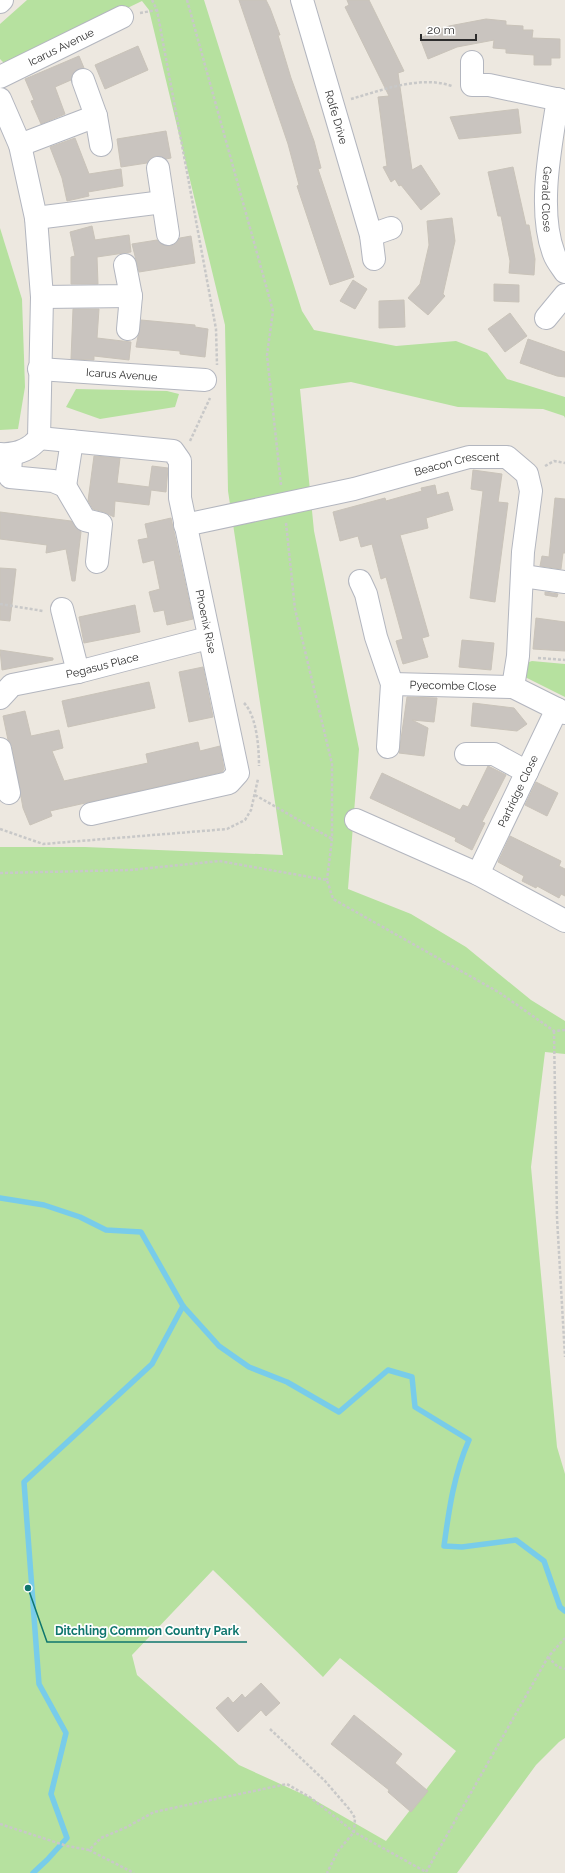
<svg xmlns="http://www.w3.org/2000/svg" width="565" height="1873" viewBox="0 0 565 1873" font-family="Raleway,sans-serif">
  <rect width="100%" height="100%" fill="#ede8e0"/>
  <!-- green -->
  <g fill="#b6e19f" fill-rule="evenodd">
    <path d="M27,0H204L302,311L314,330L396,346L456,341L487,353L507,379L565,397V418L564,416L543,409L458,407L351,382L300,389L314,531L359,749L348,889L411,914L466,947L531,1000L565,1021V1054L545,1052L531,1167L557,1447L565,1474V1738L559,1742L536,1765L457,1873H0V847H85L283,855L228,491L225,325L149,10L142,1L7,66L0,59V24ZM213,1570L323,1677L340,1658L456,1751L386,1841L311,1798L239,1765L137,1675L132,1655Z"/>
    <polygon points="0,228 22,299 25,387 18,429 0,430"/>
    <polygon points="76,389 167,391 179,394 175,407 100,419 66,407"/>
    <polygon points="532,661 565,664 565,697 521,675 523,664"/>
  </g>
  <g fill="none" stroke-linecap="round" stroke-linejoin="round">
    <!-- stream -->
    <g stroke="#78ccea" stroke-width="5.5">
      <path d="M0,1198L44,1205L80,1217L106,1230L141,1232L183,1306L219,1346L249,1367L287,1382L339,1412L388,1370L412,1377L415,1407L469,1440C454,1474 449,1509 444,1546L462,1547L516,1540L544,1561L560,1607L565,1611"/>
      <polyline points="33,1873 47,1860 67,1838 51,1794 66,1733 39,1684 24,1482 152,1364 183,1306"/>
    </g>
  </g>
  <!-- building -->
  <g fill="#c9c4bf" stroke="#c9c3b9">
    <polygon points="239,0 266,0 270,8 280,35 278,35 291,78 314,141 321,168 318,169 354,277 330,285 297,186 299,185 288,144"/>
    <polygon points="347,0 369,0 404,71 398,73 412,170 421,165 440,194 421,210 401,185 399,186 395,179 391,182 383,167 387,166 378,97 389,96 345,7 349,5"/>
    <polygon points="486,19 506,21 506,25 523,26 523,30 533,30 532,38 560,39 560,58 551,58 551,65 534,65 534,55 506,53 506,49 493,48 494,40 457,47 428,59 420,38 449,26"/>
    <polygon points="138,46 148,70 105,89 95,65"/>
    <polygon points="79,56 84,68 74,72 71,80 55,87 65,114 41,124 31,101 34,100 25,79"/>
    <polygon points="518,109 521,133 459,139 450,117"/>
    <polygon points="166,131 171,158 166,159 156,156 151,158 147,163 121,167 117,139"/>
    <polygon points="75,138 89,174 121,169 123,186 88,192 89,196 67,201 62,178 50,147"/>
    <polygon points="513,167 526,225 529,225 535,259 534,275 509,273 510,261 501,216 498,216 488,172"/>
    <polygon points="452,218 455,241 443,294 445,296 428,315 408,298 420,284 429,245 427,221"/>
    <polygon points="92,226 95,240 129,235 131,252 97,257 98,284 71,284 71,257 75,256 70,232"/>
    <polygon points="191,236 195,263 139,272 132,244 157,240 163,245 169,246 176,243 180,238"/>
    <polygon points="353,280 367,289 355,309 340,301"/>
    <polygon points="494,284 519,285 519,302 494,301"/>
    <polygon points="404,300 405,327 379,328 379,301"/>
    <polygon points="73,309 99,309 97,338 131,342 129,360 94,356 94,360 71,359"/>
    <polygon points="510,313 527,336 505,352 488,329"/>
    <polygon points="141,320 195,325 195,327 208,329 205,357 180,354 180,351 136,347"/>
    <polygon points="528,339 565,352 565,377 557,376 520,363"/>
    <polygon points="94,456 120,458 117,483 149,487 152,466 168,468 166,492 151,490 149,505 115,501 114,517 104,512 93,509 88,501"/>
    <polygon points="473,470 502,474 498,502 508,503 495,602 470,598 483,491 471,489"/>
    <polygon points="435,485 437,495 448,492 453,510 426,518 428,528 400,535 429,636 422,638 428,657 403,664 396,641 403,639 386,577 381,579 372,544 361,547 358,536 340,541 333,512 385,498 386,501 422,491 421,488"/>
    <polygon points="555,498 565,499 565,553 563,553 561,569 540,566 542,556 549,557"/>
    <polygon points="0,512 71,521 81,532 75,581 72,581 66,549 46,553 47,545 0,539"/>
    <polygon points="171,518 193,619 167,625 164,610 154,612 149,592 160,589 154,560 143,563 138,540 148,538 145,524"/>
    <polygon points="0,568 16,569 10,621 0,620"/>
    <polygon points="545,592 558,594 557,597 545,595"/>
    <polygon points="135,605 140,632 84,643 79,617"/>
    <polygon points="536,618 565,622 565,651 533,649"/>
    <polygon points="462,640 494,643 491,670 459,667"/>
    <polygon points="0,650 53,658 53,660 2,670"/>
    <polygon points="203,667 213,717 189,722 179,672"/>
    <polygon points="149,682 155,708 68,727 62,701"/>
    <polygon points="407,697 437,698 434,722 412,720 428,728 424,756 399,753"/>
    <polygon points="473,703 514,708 527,724 517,731 471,726"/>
    <polygon points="25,711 31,736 59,730 63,748 52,751 64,781 148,763 146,754 198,742 200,751 220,746 224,769 222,772 50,811 52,816 30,825 23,808 12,746 8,740 3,716"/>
    <polygon points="488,766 506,775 482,822 485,823 472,850 455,841 456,838 370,798 382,773 460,810 463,805 468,807"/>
    <polygon points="536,782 558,793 547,816 525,805"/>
    <polygon points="510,836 561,861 559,866 565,869 565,896 561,894 559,898 537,886 536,888 522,881 524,876 498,862"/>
    <polygon points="261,1683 280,1703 266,1716 261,1710 238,1732 216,1708 228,1697 233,1703 242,1694 245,1698"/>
    <polygon points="354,1715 402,1754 395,1763 428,1791 411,1812 388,1792 389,1790 331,1744"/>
  </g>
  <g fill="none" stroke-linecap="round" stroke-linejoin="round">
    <defs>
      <g id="minor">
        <path id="s1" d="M302,0L371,235L374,259"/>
        <polyline points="0,2 2,0"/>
        <polyline points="472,62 472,85 489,85 565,101"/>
        <path id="s2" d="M0,77L122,17"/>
        <path d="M0,99L20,145L36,218L42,297L39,438C29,451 16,455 0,454"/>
        <path id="s3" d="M558,99C551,144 537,210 554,254C556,260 561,266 565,272"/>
        <polyline points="96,116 101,145"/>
        <polyline points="20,145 96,116 83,80"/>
        <polyline points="158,168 168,234"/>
        <polyline points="36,218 163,202"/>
        <polyline points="371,235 391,228"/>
        <polyline points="42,297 131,296 125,265"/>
        <polyline points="546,318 565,295"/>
        <polyline points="128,329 131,296"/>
        <path id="s4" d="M39,369L205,380"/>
        <path id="s5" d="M39,438L173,451L180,461V498L238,773L229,783L91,814"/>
        <polyline points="11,455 10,477 53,481 65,486 72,441"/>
        <polyline points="65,486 85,520 101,524 97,562"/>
        <path id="s6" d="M185,525L354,489L469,457H507L527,474L531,491L523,552L518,656L513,687L565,713"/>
        <polyline points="523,576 565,582"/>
        <polyline points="360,581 366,594 376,637 392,684 388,747"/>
        <polyline points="62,609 78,672"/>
        <path id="s7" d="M392,684L513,687"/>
        <path id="s8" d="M0,698L12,685L78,672L208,638"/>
        <polyline points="0,749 9,793"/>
        <polyline points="466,754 494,754 527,772"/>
        <polyline points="356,820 478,874 565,921"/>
        <path id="s9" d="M478,874L557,709"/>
      </g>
    </defs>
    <!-- minor casing -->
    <use href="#minor" stroke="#b3b6bf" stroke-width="24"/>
    <!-- path -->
    <g stroke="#c8c8c8" stroke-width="2.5" stroke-dasharray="3 2" stroke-linecap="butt">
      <polyline points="152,0 157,10 216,329 217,365"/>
      <polyline points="187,0 273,311 267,355 281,485"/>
      <polyline points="140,13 157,10"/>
      <path d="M351,99C383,90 420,75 452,86"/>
      <polyline points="190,441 210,398"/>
      <polyline points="545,466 554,461 565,463"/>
      <polyline points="286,523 295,609 332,764 332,839 327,880"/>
      <polyline points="0,604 43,611"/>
      <polyline points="538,658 565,660"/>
      <path d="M244,703C257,716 259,749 259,766"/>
      <polyline points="255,795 332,839"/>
      <polyline points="0,829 43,844 227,829 245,820 251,810 258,779"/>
      <polyline points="0,873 131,870 219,861 327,880 333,899 500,993 554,1031 565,1030"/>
      <polyline points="554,1031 557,1218 565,1357"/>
      <polyline points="548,1657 558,1667 565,1669"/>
      <polyline points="270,1729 325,1781 350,1810 355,1818 354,1832 338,1851 327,1873"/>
      <polyline points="0,1824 67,1846 89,1850 101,1838 127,1827 154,1812 287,1784 311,1798 354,1832 426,1872"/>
      <polyline points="89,1850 134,1873"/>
      <polyline points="426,1872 548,1657 565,1638"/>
    </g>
    <!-- minor -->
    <use href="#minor" stroke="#fff" stroke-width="22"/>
  </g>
  <g text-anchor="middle" stroke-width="3.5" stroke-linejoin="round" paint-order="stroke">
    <!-- street labels -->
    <g font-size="11" fill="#2d2d2d" stroke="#fff">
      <text dy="4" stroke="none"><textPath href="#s2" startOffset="68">Icarus Avenue</textPath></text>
      <text dy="4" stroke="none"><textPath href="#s1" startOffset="122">Rolfe Drive</textPath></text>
      <text dy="4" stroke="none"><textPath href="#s3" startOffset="101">Gerald Close</textPath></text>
      <text dy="4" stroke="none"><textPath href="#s4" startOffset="83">Icarus Avenue</textPath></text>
      <text dy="4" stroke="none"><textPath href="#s6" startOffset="279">Beacon Crescent</textPath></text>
      <text dy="4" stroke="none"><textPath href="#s5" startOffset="310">Phoenix Rise</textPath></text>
      <text dy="4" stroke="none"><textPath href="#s8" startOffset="110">Pegasus Place</textPath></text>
      <text dy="4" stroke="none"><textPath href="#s7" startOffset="61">Pyecombe Close</textPath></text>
      <text dy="4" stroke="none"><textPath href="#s9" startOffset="92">Partridge Close</textPath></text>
    </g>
  </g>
  <!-- callouts -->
  <path fill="none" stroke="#0f766e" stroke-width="1.5" d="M28 1588L47 1642H247"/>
  <circle fill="#0f766e" stroke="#fff" stroke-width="1.5" cx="28" cy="1588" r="4"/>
  <g font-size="12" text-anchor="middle" font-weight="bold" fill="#0f766e" stroke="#fff" stroke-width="3.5" stroke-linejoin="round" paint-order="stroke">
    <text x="147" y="1635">Ditchling Common Country Park</text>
  </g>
  <!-- scale -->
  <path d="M421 34v6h55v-6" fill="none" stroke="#2d2d2d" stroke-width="2"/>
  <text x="427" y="34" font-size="12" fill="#2d2d2d" stroke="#ffffff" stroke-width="3" paint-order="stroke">20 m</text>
</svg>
